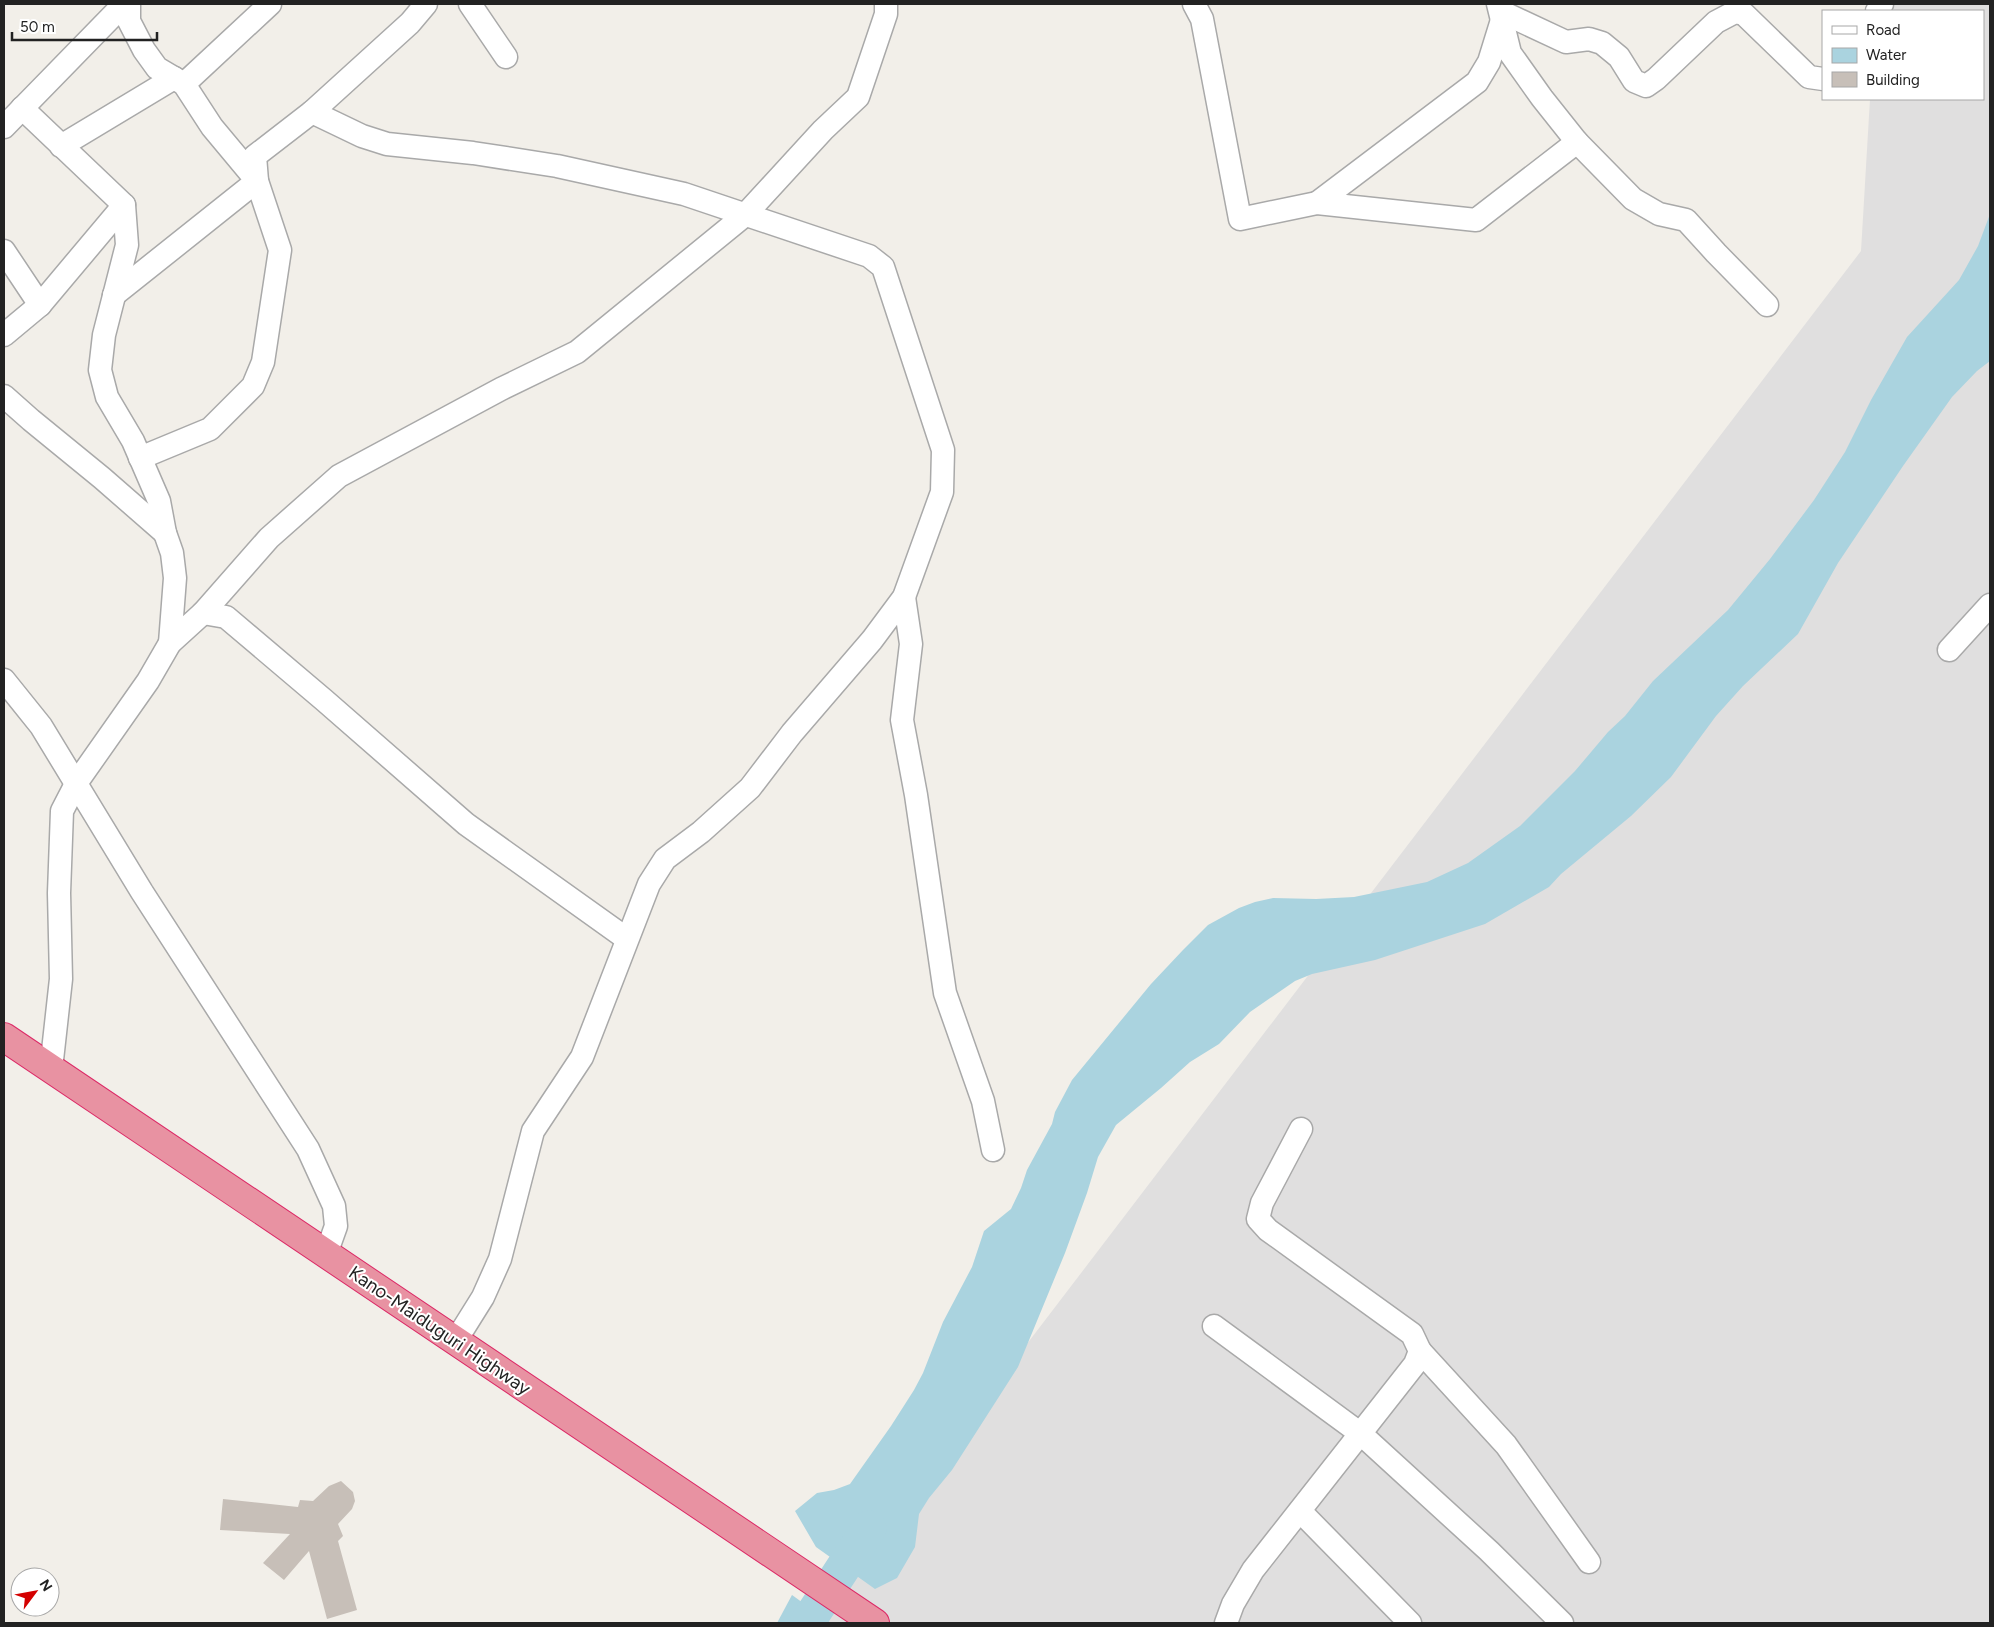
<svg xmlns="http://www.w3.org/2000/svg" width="1994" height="1627" viewBox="0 0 1994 1627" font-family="Figtree,sans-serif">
  <rect width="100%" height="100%" fill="#f2efe9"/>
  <!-- residential -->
  <polygon fill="#e0dfdf" points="1876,4 1990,4 1990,1623 814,1623 1861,251 1870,99 1983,99 1983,11 1876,11"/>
  <!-- water -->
  <g fill="#aad3df">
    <polygon points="1990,214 1990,361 1977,371 1952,397 1903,466 1838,563 1798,634 1743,686 1716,716 1671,777 1631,816 1561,874 1549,887 1485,924 1375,960 1312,974 1295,981 1250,1012 1219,1044 1190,1062 1161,1088 1116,1125 1098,1157 1087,1193 1065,1253 1018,1367 952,1470 929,1498 919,1514 915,1547 897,1578 875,1589 816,1547 795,1511 817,1493 834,1490 850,1484 891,1426 914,1390 923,1373 943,1322 972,1267 984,1231 1011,1209 1021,1188 1027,1170 1052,1124 1055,1112 1072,1080 1151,984 1183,950 1208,925 1239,908 1255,902 1273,898 1316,899 1354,897 1427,882 1468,863 1520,826 1575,771 1608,732 1625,716 1653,681 1728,610 1770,559 1814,500 1845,452 1871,400 1907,337 1959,280 1978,246"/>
    <polygon points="792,1595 831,1623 777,1623"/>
  </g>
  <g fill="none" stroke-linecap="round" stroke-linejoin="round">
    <!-- river -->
    <polyline stroke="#aad3df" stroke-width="35" points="807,1623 869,1528"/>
  </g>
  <!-- building -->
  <polygon fill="#c7bfb8" points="341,1481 353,1492 355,1501 352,1509 338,1524 343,1536 338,1541 357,1610 327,1619 309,1551 284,1580 263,1563 290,1534 220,1530 223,1499 298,1507 300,1500 313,1501 329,1486"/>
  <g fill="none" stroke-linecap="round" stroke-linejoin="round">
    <defs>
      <g id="minor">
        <polyline points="129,4 129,21 144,50 157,68 184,84 212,127 257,181 255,156 312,112 410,23 426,4"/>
        <polyline points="470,4 506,57"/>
        <polyline points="1194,4 1202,19 1240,219 1317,203 1476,220 1577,142"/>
        <polyline points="1498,4 1510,53 1542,98 1577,142 1633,199 1659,214 1686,220 1716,253 1767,305"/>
        <polyline points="1877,11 1882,4"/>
        <polyline points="1504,13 1566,42 1589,39 1602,43 1619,57 1634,81 1646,86 1656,79 1716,22 1735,12 1744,14 1809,77 1823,79"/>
        <polyline points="184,84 270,4"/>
        <polyline points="22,108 124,205 127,245 104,335 100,370 107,397 133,441 159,501 165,533 172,553 175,578 170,643"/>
        <polyline points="312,112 362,136 387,144 473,153 557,166 684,194 869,256 883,267 943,450 942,492 904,597 872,640 792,733 750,788 701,832 665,859 649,884 582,1057 533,1131 500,1259 483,1297 463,1329 453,1339"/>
        <polyline points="4,127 124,4"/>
        <polyline points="61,146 174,78"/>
        <polyline points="1317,203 1477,82 1489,62 1502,20"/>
        <polyline points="4,251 40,305"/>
        <polyline points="114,295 257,181 280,250 263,362 253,386 210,429 140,458"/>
        <polyline points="4,335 40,305 124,205"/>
        <polyline points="4,396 31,420 102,478 165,533"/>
        <polyline points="904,597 911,644 902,720 916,795 945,993 983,1101 993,1150"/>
        <polyline points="203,613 226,617 324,700 466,824 627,939"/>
        <polyline points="1949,650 1990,605"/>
        <polyline points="4,680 41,726 142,892 308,1149 334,1206 336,1226 326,1254"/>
        <polyline points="51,1069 61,979 59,893 62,811 77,782 148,681 170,643 203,613 269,538 339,476 501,389 577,352 745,215 823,130 858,97 886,14 886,4"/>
        <polyline points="1214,1326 1361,1434 1489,1551 1562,1623"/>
        <polyline points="1420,1351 1506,1445 1589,1562"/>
        <polyline points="1300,1511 1410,1623"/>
        <polyline points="1226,1623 1233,1604 1253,1570 1415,1364 1420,1351 1412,1334 1268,1230 1258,1219 1262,1203 1301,1129"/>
      </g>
      <polyline id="highway" points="4,1037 875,1623"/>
    </defs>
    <!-- minor casing -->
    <use href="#minor" stroke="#a9a9a9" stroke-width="25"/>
    <!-- highway casing -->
    <use href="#highway" stroke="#dc2a67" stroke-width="30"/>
    <!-- minor -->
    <use href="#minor" stroke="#fff" stroke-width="22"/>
    <!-- highway -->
    <use href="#highway" stroke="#e892a2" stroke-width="28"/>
  </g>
  <g text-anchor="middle" stroke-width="4" stroke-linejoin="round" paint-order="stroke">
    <!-- street labels -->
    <g font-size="19" fill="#222" stroke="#fff">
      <text transform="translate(440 1330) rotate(34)" y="7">Kano-Maiduguri Highway</text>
    </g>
  </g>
  <!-- border -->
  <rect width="1994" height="1627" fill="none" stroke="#222222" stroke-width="10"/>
  <!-- legend -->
  <rect x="1822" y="10" width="162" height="90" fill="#ffffff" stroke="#a7a7a7"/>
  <rect x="1832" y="26" width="25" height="8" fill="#ffffff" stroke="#a7a7a7"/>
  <text x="1866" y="35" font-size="15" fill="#222222">Road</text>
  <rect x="1832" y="48" width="25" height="15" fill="#aad3df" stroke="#a7a7a7"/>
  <text x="1866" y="60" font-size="15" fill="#222222">Water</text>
  <rect x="1832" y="72" width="25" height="15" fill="#c7bfb8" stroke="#a7a7a7"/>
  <text x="1866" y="85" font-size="15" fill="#222222">Building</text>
  <!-- north arrow -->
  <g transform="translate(35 1592) rotate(58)"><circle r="24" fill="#ffffff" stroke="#a7a7a7"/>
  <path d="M0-4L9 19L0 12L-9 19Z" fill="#d40000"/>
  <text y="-8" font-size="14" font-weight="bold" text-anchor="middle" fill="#222222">N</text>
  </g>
  <!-- scale -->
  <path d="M12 32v8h145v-8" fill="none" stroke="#222222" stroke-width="2.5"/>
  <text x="20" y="32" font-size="15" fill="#222222" stroke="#ffffff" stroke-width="4" paint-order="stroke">50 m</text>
</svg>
